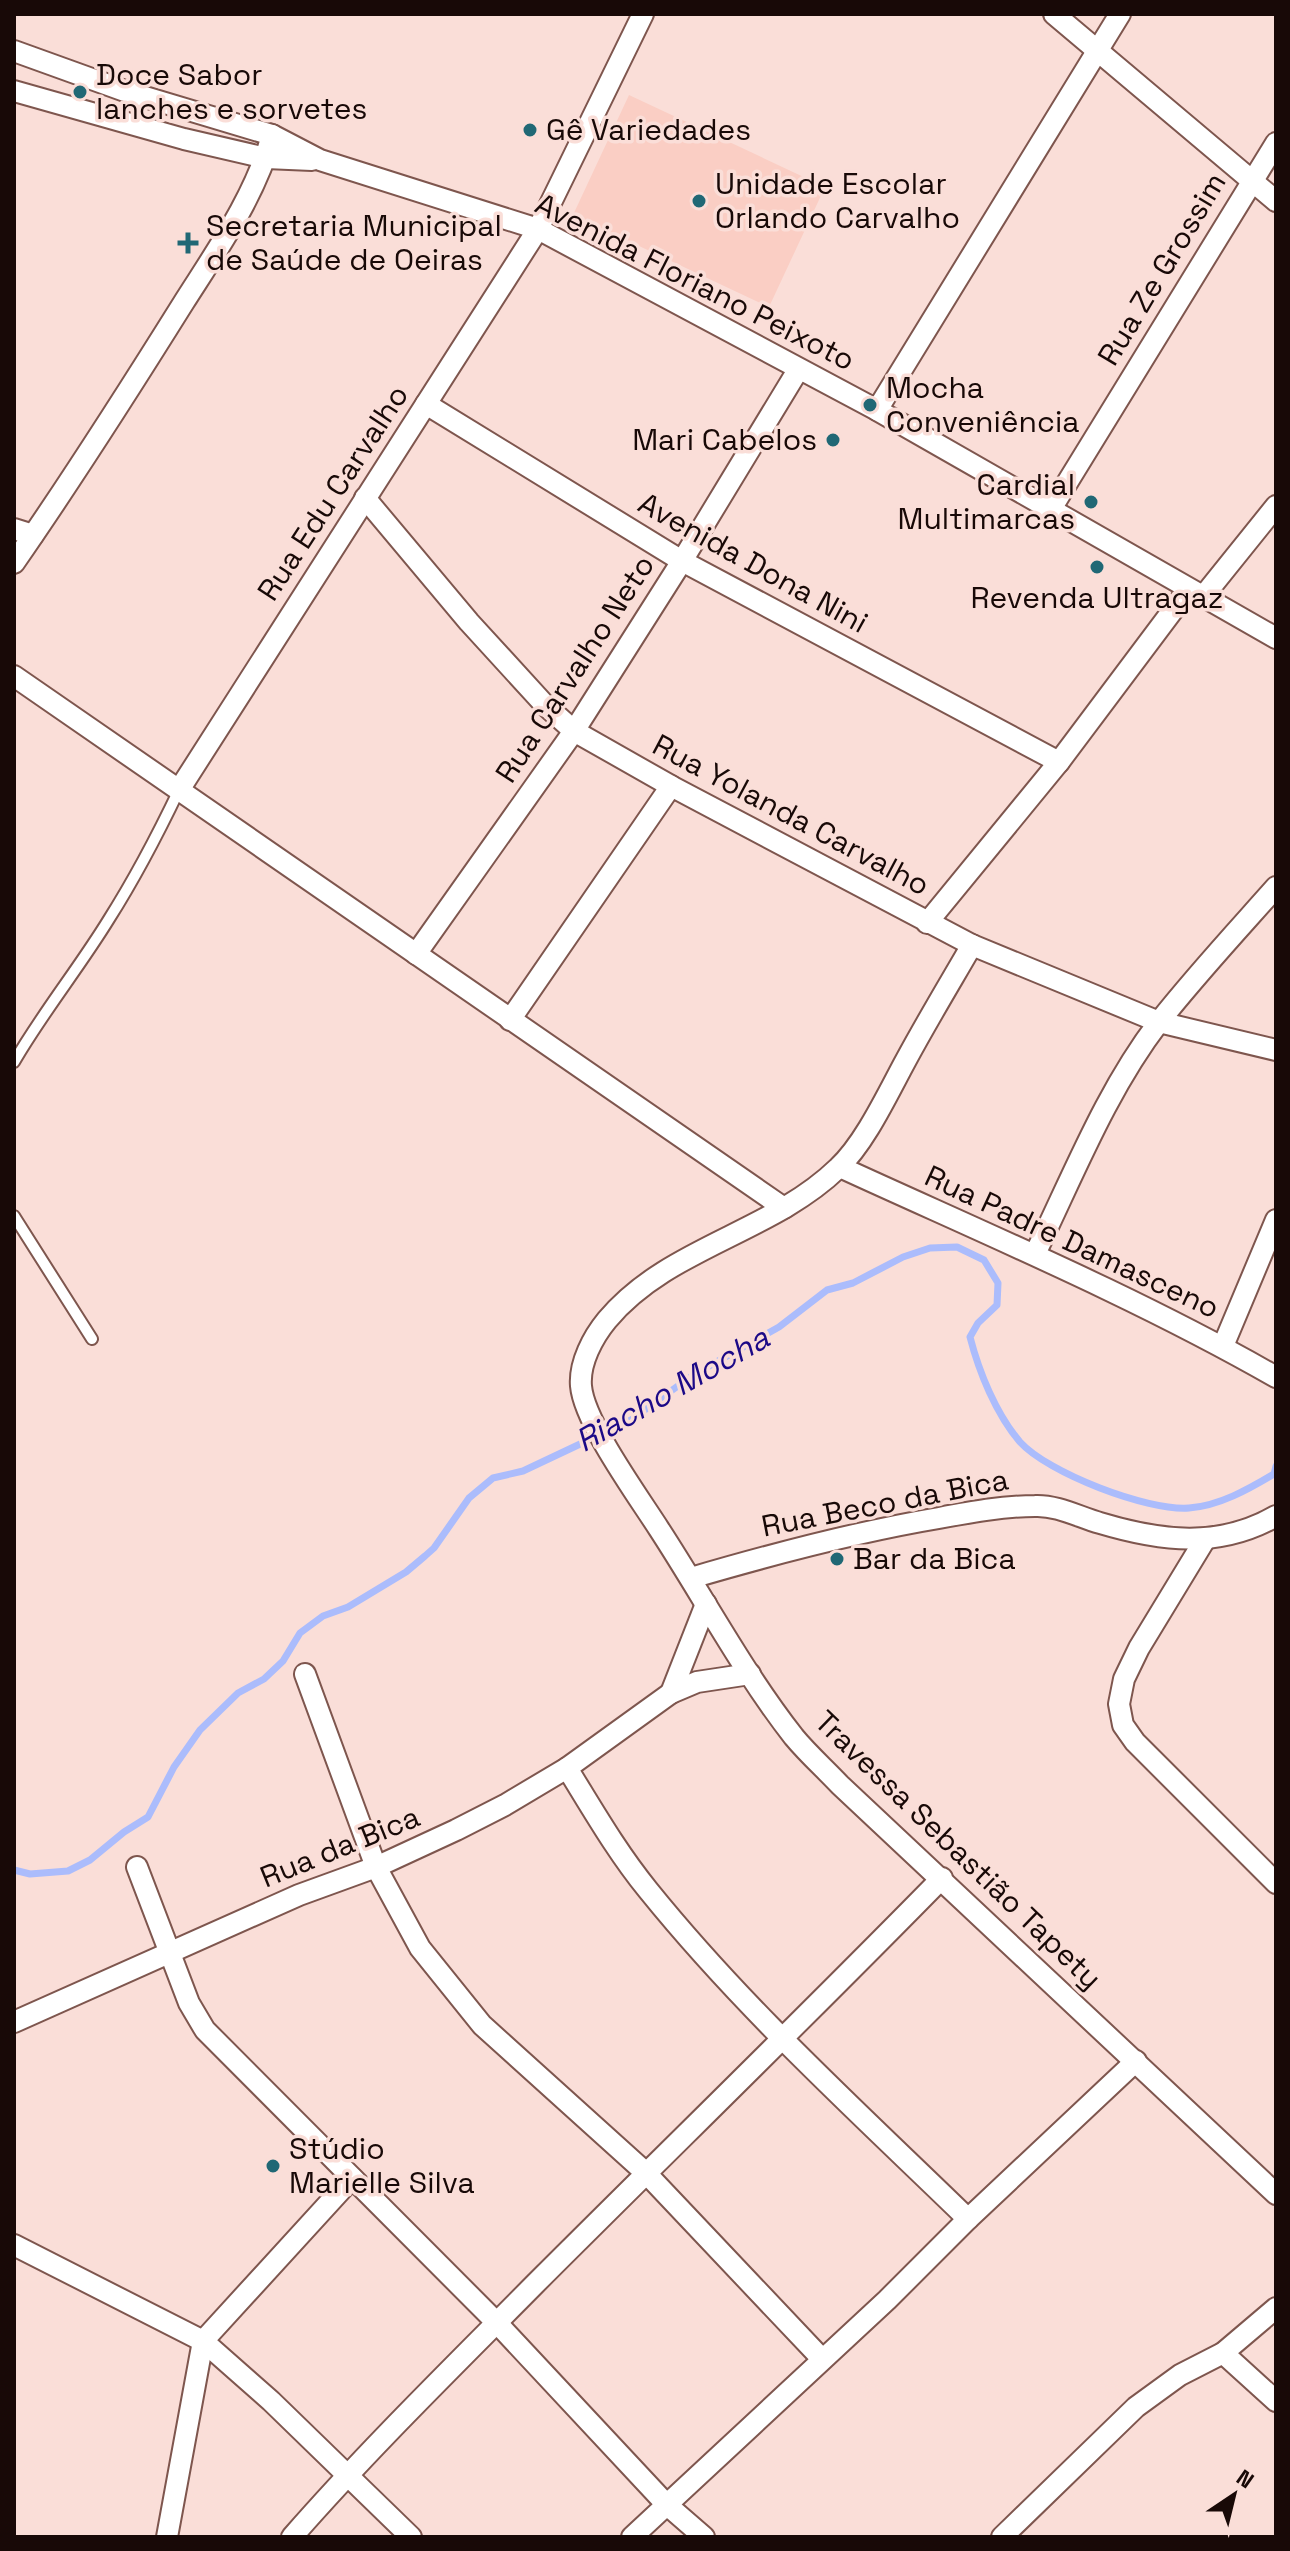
<svg xmlns="http://www.w3.org/2000/svg" width="1290" height="2551" viewBox="0 0 1290 2551" font-family="'Space Grotesk',sans-serif">
  <rect width="100%" height="100%" fill="#faded8"/>
  <!-- built -->
  <polygon fill="#facec4" points="629,95 825,187 769,307 573,215"/>
  <g fill="none" stroke-linecap="round" stroke-linejoin="round">
    <!-- stream -->
    <path stroke="#abbcfc" stroke-width="7" d="M14,1870L30,1874L68,1871L90,1860L124,1832L148,1817L174,1767L200,1730L238,1693L264,1679L283,1661L300,1633L323,1616L348,1607L406,1572L425,1556L434,1548L469,1498L493,1478L523,1471L631,1420L693,1375L779,1327L827,1290L853,1283L903,1257L930,1248L957,1247L984,1260L998,1283L997,1305L978,1323L970,1337C979,1372 996,1414 1020,1442C1048,1473 1147,1511 1189,1508C1219,1506 1249,1489 1274,1474L1276,1466"/>
    <defs>
      <g id="lane">
        <path d="M14,1062C43,1012 79,968 109,919C135,878 158,834 179,790"/>
        <polyline points="14,1216 92,1339"/>
      </g>
      <g id="street">
        <polyline points="1054,14 1276,201"/>
        <polyline points="14,51 125,91 272,135 320,160 538,229 877,410 1276,638"/>
        <polyline points="14,91 184,139 266,158 312,160"/>
        <polyline points="426,404 682,561 1059,762"/>
        <polyline points="877,410 1120,14"/>
        <polyline points="365,498 469,622 544,704 574,731 671,786 972,945 1159,1022 1276,1050"/>
        <polyline points="1051,509 1276,143"/>
        <polyline points="14,529 33,535"/>
        <path d="M14,563C73,478 129,390 184,302C217,250 256,195 272,135"/>
        <polyline points="1202,598 1276,506"/>
        <polyline points="14,676 784,1208"/>
        <polyline points="179,790 538,229 643,14"/>
        <polyline points="927,923 1059,762 1188,590"/>
        <path d="M972,945C950,983 927,1021 906,1060C888,1093 865,1143 838,1168C771,1233 668,1247 607,1320C593,1337 579,1363 581,1386C584,1422 638,1496 659,1529C704,1598 743,1672 794,1737C808,1754 825,1769 840,1785L1276,2194"/>
        <polyline points="416,954 574,731 682,561 798,370"/>
        <polyline points="510,1020 671,786"/>
        <path d="M840,1167C986,1234 1136,1297 1276,1377"/>
        <path d="M1035,1254C1073,1176 1106,1091 1159,1022C1196,975 1237,931 1276,887"/>
        <polyline points="1223,1346 1276,1220"/>
        <polyline points="1204,1541 1139,1648 1124,1679 1119,1704 1123,1725 1135,1742 1276,1883"/>
        <path d="M691,1578C773,1554 855,1532 939,1518C971,1512 1003,1506 1035,1506C1057,1505 1079,1517 1100,1523C1160,1541 1219,1549 1276,1516"/>
        <polyline points="305,1674 376,1867 420,1948 482,2025 646,2173 822,2359"/>
        <polyline points="671,1693 706,1604"/>
        <path d="M567,1768C593,1810 617,1852 648,1890C744,2009 859,2113 968,2219"/>
        <polyline points="137,1867 189,2003 205,2030 497,2323 666,2504 704,2537"/>
        <polyline points="14,2022 299,1895 376,1867 456,1830 505,1805 567,1768 671,1693 697,1682 750,1674"/>
        <polyline points="14,2245 203,2341 271,2401 411,2537"/>
        <polyline points="1223,2353 1276,2401"/>
        <polyline points="167,2537 203,2341 352,2178"/>
        <path d="M292,2537C369,2449 453,2367 535,2284C671,2148 808,2015 942,1878"/>
        <polyline points="632,2537 887,2300 968,2219 1136,2061"/>
        <polyline points="1002,2537 1136,2407 1180,2375 1223,2353 1276,2308"/>
      </g>
    </defs>
    <!-- lane casing -->
    <use href="#lane" stroke="#7e564e" stroke-width="14"/>
    <!-- street casing -->
    <use href="#street" stroke="#7e564e" stroke-width="24"/>
    <!-- lane -->
    <use href="#lane" stroke="#fff" stroke-width="10"/>
    <!-- street -->
    <use href="#street" stroke="#fff" stroke-width="20"/>
  </g>
  <!-- markers -->
  <g fill="#206875" stroke="#faded8" stroke-width="3">
    <circle cx="80" cy="92" r="8"/>
    <circle cx="530" cy="130" r="8"/>
    <circle cx="699" cy="201" r="8"/>
    <path d="M184 231h8v8h8v8h-8v8h-8v-8h-8v-8h8z"/>
    <circle cx="870" cy="405" r="8"/>
    <circle cx="833" cy="440" r="8"/>
    <circle cx="1091" cy="502" r="8"/>
    <circle cx="1097" cy="567" r="8"/>
    <circle cx="837" cy="1559" r="8"/>
    <circle cx="273" cy="2166" r="8"/>
  </g>
  <g text-anchor="middle" stroke-width="7" stroke-linejoin="round" paint-order="stroke">
    <!-- poi labels -->
    <g font-size="30" fill="#180907" stroke="#faded8" text-anchor="start">
      <text x="96" y="85">Doce Sabor<tspan x="96" dy="34">lanches e sorvetes</tspan></text>
      <text x="546" y="140">Gê Variedades</text>
      <text x="715" y="194">Unidade Escolar<tspan x="715" dy="34">Orlando Carvalho</tspan></text>
      <text x="206" y="236">Secretaria Municipal<tspan x="206" dy="34">de Saúde de Oeiras</tspan></text>
      <text x="886" y="398">Mocha<tspan x="886" dy="34">Conveniência</tspan></text>
      <text x="817" y="450" text-anchor="end">Mari Cabelos</text>
      <text x="1075" y="495" text-anchor="end">Cardial<tspan x="1075" dy="34">Multimarcas</tspan></text>
      <text x="1097" y="608" text-anchor="middle">Revenda Ultragaz</text>
      <text x="853" y="1569">Bar da Bica</text>
      <text x="289" y="2159">Stúdio<tspan x="289" dy="34">Marielle Silva</tspan></text>
    </g>
    <!-- street labels -->
    <g font-size="30" fill="#180907" stroke="#faded8">
      <text transform="translate(1162 269) rotate(-59)" y="10">Rua Ze Grossim</text>
      <text transform="translate(695 282) rotate(27)" y="10">Avenida Floriano Peixoto</text>
      <text transform="translate(333 493) rotate(-57)" y="10">Rua Edu Carvalho</text>
      <text transform="translate(753 563) rotate(29)" y="10">Avenida Dona Nini</text>
      <text transform="translate(575 669) rotate(-57)" y="10">Rua Carvalho Neto</text>
      <text transform="translate(791 815) rotate(28)" y="10">Rua Yolanda Carvalho</text>
      <text transform="translate(1072 1242) rotate(25)" y="10">Rua Padre Damasceno</text>
      <text transform="translate(885 1503) rotate(-11)" y="10">Rua Beco da Bica</text>
      <text transform="translate(340 1847) rotate(-22)" y="10">Rua da Bica</text>
      <text transform="translate(958 1850) rotate(44)" y="10">Travessa Sebastião Tapety</text>
    </g>
    <!-- water labels -->
    <g font-size="32" font-style="italic" fill="#1b0987" stroke="#faded8">
      <text transform="translate(672 1389) rotate(-30)" y="11">Riacho Mocha</text>
    </g>
  </g>
  <!-- border -->
  <rect width="1290" height="2551" fill="none" stroke="#180907" stroke-width="32"/>
  <!-- north arrow -->
  <g transform="translate(1234 2495) rotate(35)" stroke="#faded8" stroke-width="6" paint-order="stroke">
  <path d="M0-6L14 30L0 20L-14 30Z" fill="#180907"/>
  <text y="-12" font-size="22" font-weight="bold" text-anchor="middle" fill="#180907">N</text>
  </g>
</svg>
